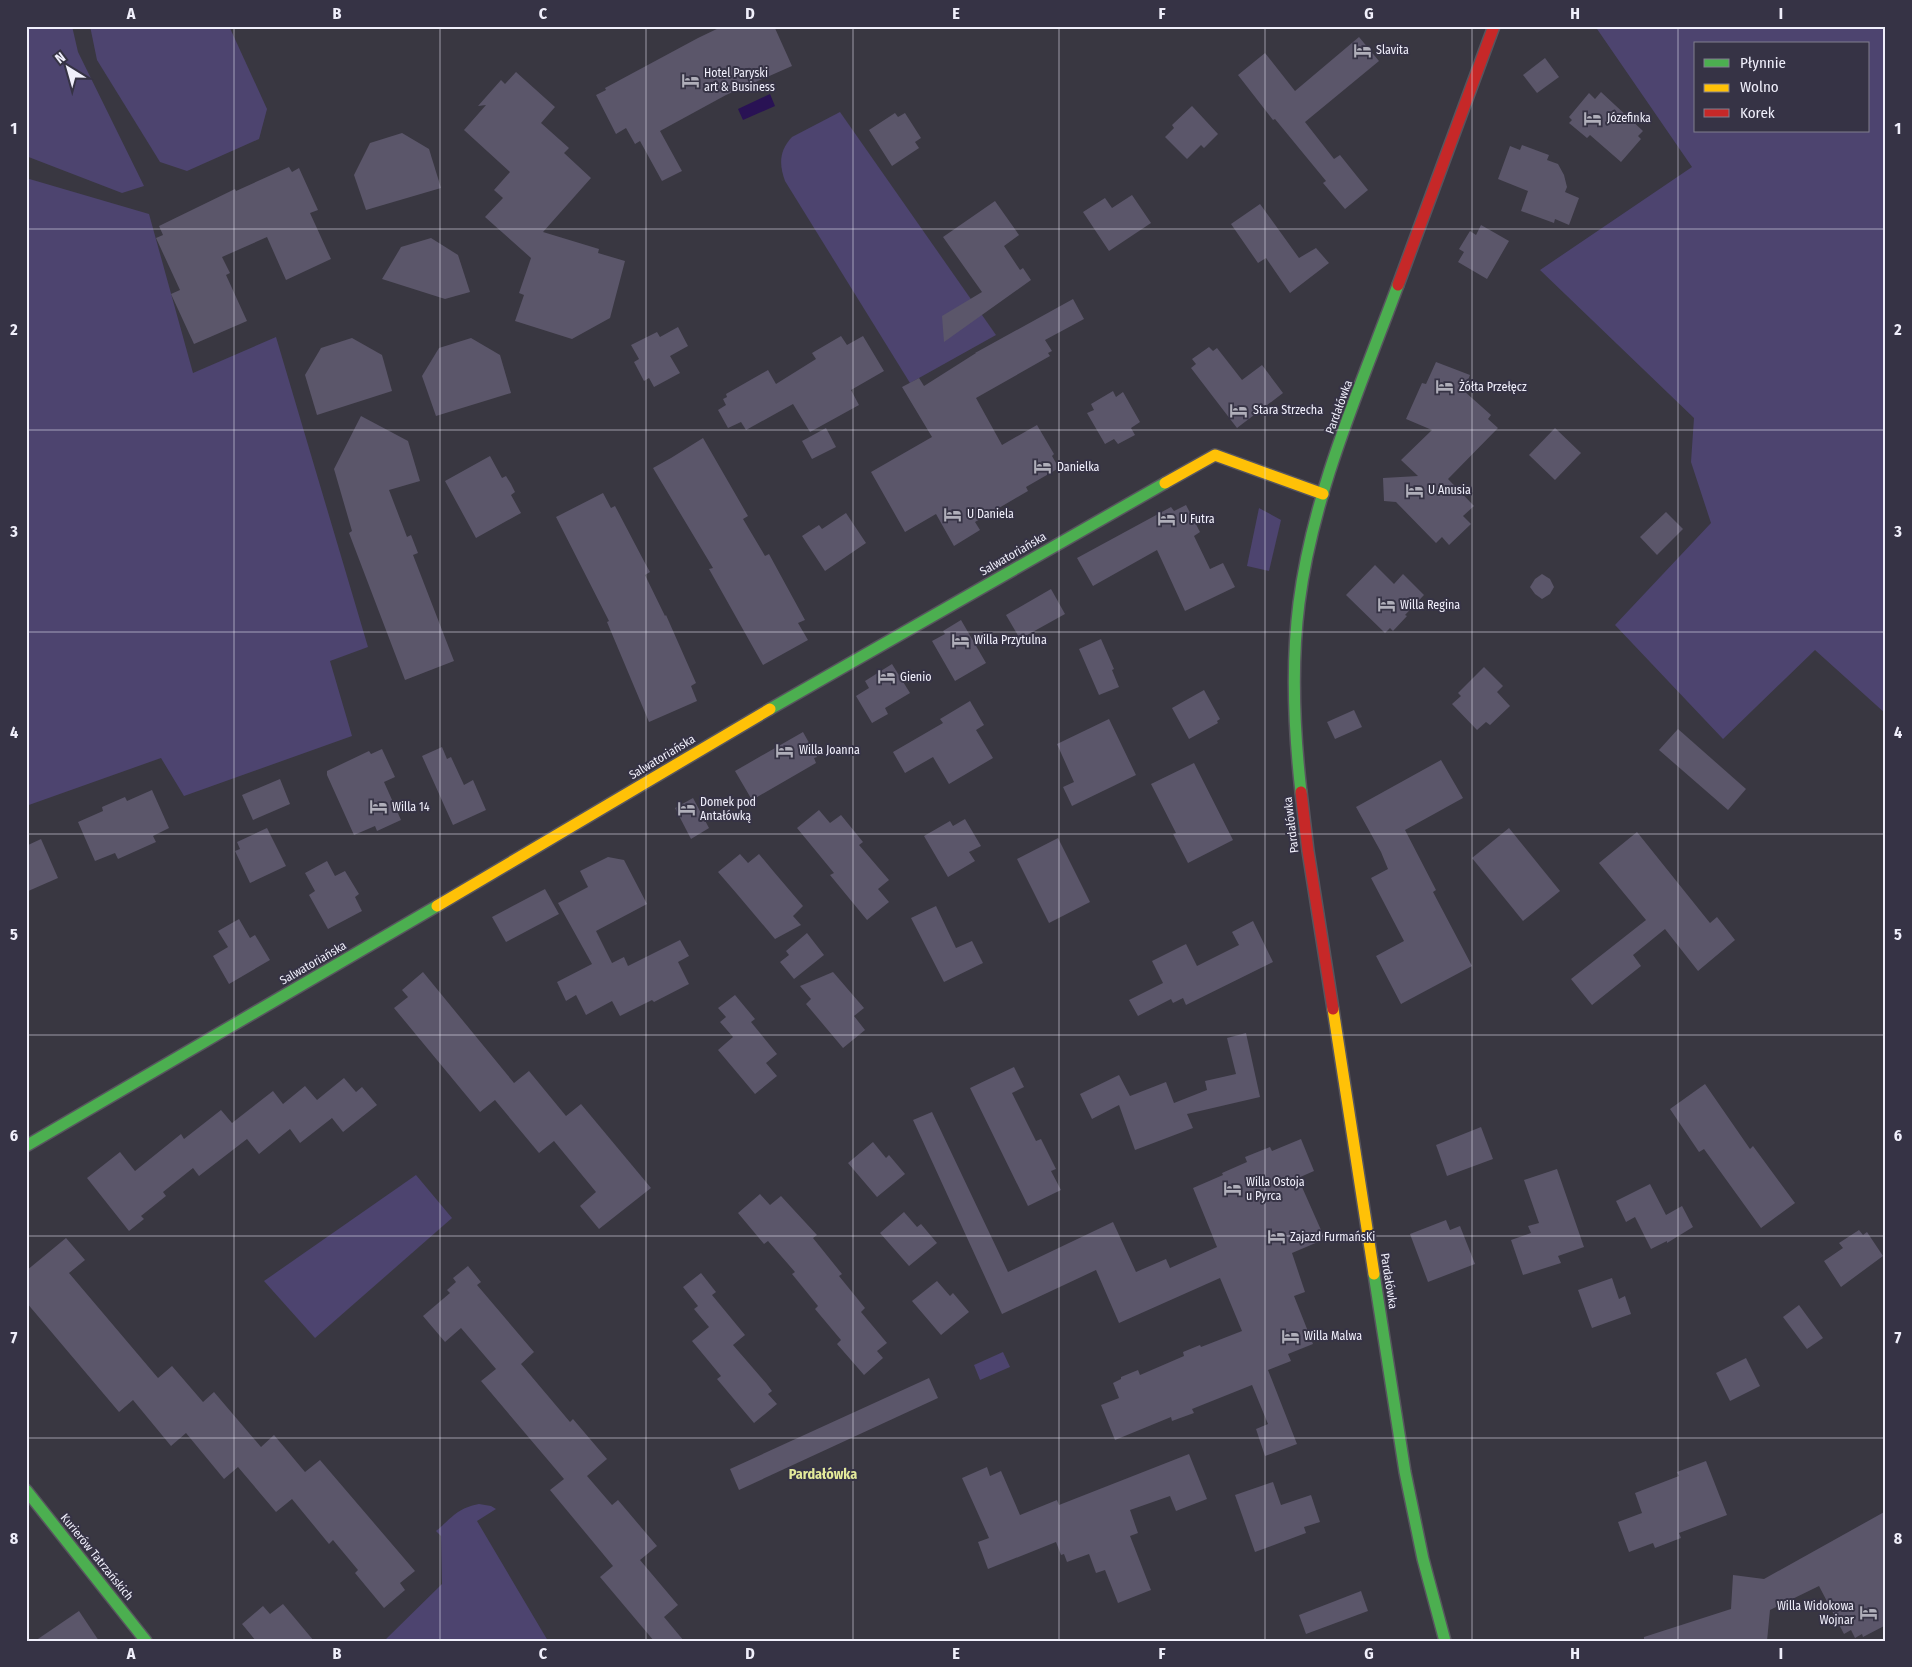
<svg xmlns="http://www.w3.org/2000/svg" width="1912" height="1667" viewBox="0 0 1912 1667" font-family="'Fira Sans Condensed',sans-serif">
  <rect width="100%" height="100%" fill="#393741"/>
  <!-- green -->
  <g fill="#4d446f" fill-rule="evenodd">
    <polygon points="26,26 72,26 78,52 144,186 122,193 26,156"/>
    <polygon points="90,26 229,26 267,109 259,139 187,171 160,162 97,60"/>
    <path d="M1595,26H1886V714L1815,650L1723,739L1615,625L1711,523L1691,462L1694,418L1540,270L1692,167ZM1696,44H1868V131H1696Z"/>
    <path d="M840,112L996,335L910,383L785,181C779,164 779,151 792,137Z"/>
    <polygon points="26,178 149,214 193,373 276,337 368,647 330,661 352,736 184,796 161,758 26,806"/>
    <polygon points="1259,508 1281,520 1269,571 1247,566"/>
    <polygon points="416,1175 452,1218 315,1338 264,1281"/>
    <polygon points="1003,1352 1010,1367 980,1380 974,1365"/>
    <path d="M479,1504L491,1506L496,1509L477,1521L548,1641H384L442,1584L441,1536L436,1531C452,1518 457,1508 479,1504Z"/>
  </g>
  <!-- water -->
  <polygon fill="#291254" points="770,94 775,106 743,120 738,109"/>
  <!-- building -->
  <g fill="#5b566a">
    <polygon points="723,26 774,26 792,66 726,95 660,131 682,171 662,181 640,141 635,144 626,128 616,134 596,95 606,90 605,88 698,38"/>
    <polygon points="1359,37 1379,61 1305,122 1334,159 1340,155 1368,190 1345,209 1323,183 1326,181 1275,119 1273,120 1238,75 1265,53 1295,91"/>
    <polygon points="1545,58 1559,77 1537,93 1523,75"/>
    <polygon points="516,72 555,107 541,123 569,148 564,153 591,178 543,232 599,249 598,253 625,261 610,318 572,339 515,321 524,295 519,293 531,258 485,217 503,198 494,190 510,172 464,130 486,105 478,106 501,80 505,84"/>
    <polygon points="1601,92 1643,131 1638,136 1641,139 1621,162 1590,135 1587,138 1569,123 1572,120 1569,117 1589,93 1595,99"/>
    <polygon points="1192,106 1218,134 1204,148 1201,145 1187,159 1165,137 1174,128 1172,125"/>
    <polygon points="895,113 898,117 905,113 921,138 915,142 919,148 892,166 869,130"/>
    <polygon points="402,133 429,149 441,188 366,210 354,175 370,143"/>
    <polygon points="1522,145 1549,155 1547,160 1558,164 1564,175 1567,187 1565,192 1579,198 1569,225 1555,219 1554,223 1521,211 1528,191 1498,179 1510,146 1520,150"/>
    <polygon points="289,167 292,172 299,168 318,210 310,213 331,259 286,280 267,237 222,257 230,273 226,275 247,321 194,344 171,294 180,290 156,238 163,235 159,226 235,189 236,191"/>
    <polygon points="1132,195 1151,223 1109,251 1083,212 1105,198 1112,208"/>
    <polygon points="995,201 1019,235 1004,246 1020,270 1023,268 1031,280 944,342 942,316 982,292 943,237"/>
    <polygon points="1260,204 1299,258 1316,248 1329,263 1290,293 1266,258 1258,263 1231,224"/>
    <polygon points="1481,225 1509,241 1487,279 1458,262 1464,252 1459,249 1470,231 1476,235"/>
    <polygon points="431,238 458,255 470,292 445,299 382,279 401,247"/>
    <polygon points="1073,299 1084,319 1045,340 1052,351 1048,353 1050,356 976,398 1002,445 1037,425 1054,454 1052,456 1059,468 1026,487 1028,491 975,522 980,530 954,546 936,514 905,532 871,472 932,437 902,387 919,378 924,386 976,353 975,353"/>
    <polygon points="678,327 688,346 670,356 680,373 654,387 649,378 644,381 634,362 639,359 631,345 657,332 660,337"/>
    <polygon points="841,336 847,345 863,336 884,371 851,390 859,405 810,432 793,404 746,430 741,422 728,428 718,410 726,405 723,399 727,397 726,394 768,370 776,384 816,359 812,353"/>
    <polygon points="352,338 382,355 392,391 317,415 305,375 321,348"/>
    <polygon points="471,338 500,355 511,393 436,416 422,376 439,348"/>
    <polygon points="1209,347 1213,351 1217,348 1242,380 1262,365 1283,393 1237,428 1191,368 1196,364 1192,359"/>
    <polygon points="1436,362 1470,375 1464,391 1491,415 1488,419 1498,428 1448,479 1474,506 1463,516 1471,524 1449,545 1442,537 1436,543 1396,502 1384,501 1383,478 1418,476 1401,460 1432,430 1406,419 1422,383 1426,384"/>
    <polygon points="1113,391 1116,397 1123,392 1140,422 1131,428 1135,435 1118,444 1114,439 1105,444 1087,413 1094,410 1091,404"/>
    <polygon points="361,416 408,441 420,481 389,490 407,537 411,535 418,553 413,555 454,661 405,680 349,533 352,531 334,469"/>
    <polygon points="826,428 836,447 812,459 802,441"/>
    <polygon points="1555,428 1581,453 1555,480 1529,455"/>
    <polygon points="703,438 748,516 743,519 765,556 769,554 805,620 798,623 808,640 763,665 709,569 713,568 653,468 671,458"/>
    <polygon points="490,456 502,478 506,476 511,484 515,492 511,495 521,513 476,538 445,481"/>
    <polygon points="603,493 611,508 615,506 645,563 650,572 645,575 665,616 666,615 696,683 691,686 697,701 649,722 607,622 609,621 556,517"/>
    <polygon points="1186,505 1200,532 1194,536 1210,569 1223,563 1235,587 1185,611 1157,550 1093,586 1077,558 1171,507 1174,511"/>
    <polygon points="1666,512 1683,529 1657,555 1640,537"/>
    <polygon points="846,513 866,543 825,571 802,536 819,525 822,529"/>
    <polygon points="1375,565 1394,584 1403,574 1424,595 1405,615 1407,616 1393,631 1390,628 1385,633 1346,595"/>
    <polygon points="1542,574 1550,579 1554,587 1550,594 1542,599 1535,594 1530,587 1535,579"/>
    <polygon points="1051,589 1065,614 1020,639 1006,615"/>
    <polygon points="961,620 986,663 955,681 932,641 945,634 943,631"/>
    <polygon points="1101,639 1114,669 1112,670 1119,687 1099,695 1079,649"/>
    <polygon points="892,664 910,693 885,708 888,714 872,723 856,696 869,688 865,681"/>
    <polygon points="1484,667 1503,686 1497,692 1510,706 1490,725 1486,722 1477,730 1452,704 1461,696 1458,693"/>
    <polygon points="1204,690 1220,719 1217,721 1218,723 1189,739 1172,708"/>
    <polygon points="970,701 984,725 976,730 993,758 949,784 933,757 905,773 893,752 943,723 940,719"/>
    <polygon points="1354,710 1362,727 1335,739 1327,722"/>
    <polygon points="1109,719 1136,775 1072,806 1063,787 1074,782 1057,744"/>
    <polygon points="1678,729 1746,789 1728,810 1659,750"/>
    <polygon points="803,732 817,757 814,758 816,763 752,800 735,771"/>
    <polygon points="442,747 447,759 451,757 464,785 473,780 486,810 453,825 422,756"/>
    <polygon points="382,749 395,777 384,782 401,820 377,831 375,826 354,835 327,775 327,771 369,751 371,754"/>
    <polygon points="1441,760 1463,798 1405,830 1436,890 1433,892 1472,966 1401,1004 1376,956 1404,941 1371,878 1388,869 1381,852 1356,807"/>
    <polygon points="1194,763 1233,840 1188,863 1173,834 1176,833 1151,784"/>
    <polygon points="280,779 290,804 253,820 242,795"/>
    <polygon points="152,790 169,828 153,836 156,842 118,859 115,853 95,861 78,822 103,811 102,807 125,797 127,801"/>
    <polygon points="693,798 709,828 691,839 675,808"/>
    <polygon points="819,810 830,823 841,815 863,842 859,845 889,880 878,889 889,902 867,920 830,875 834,873 797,828"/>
    <polygon points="965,819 981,846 969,852 975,861 948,877 924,836 950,821 953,826"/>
    <polygon points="267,828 286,866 250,883 235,851 240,849 237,842"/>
    <polygon points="1509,828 1560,891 1523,921 1472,858"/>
    <polygon points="1637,832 1710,923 1717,917 1735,940 1698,971 1665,929 1633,955 1641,966 1592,1005 1571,979 1646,920 1599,863"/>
    <polygon points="1058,838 1090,902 1049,923 1017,859"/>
    <polygon points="41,839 58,878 26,892 26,846"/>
    <polygon points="740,854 748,863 759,854 774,872 803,906 793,916 801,925 775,939 737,894 718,872"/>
    <polygon points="608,857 624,860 647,904 596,931 612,963 624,957 628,966 680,940 689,956 678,962 689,984 654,1002 652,1000 620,1016 612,1001 586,1015 576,995 566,1001 557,982 592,964 558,903 588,887 580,871"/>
    <polygon points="327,861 335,876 345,871 359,894 355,897 362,911 328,929 309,895 315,891 305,873"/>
    <polygon points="545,889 559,914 506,942 492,917"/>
    <polygon points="936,906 956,948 972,941 983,963 944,982 911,918"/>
    <polygon points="239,919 250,938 255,935 270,960 229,984 213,956 228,947 218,931"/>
    <polygon points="1253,921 1273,962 1186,1005 1183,998 1173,1003 1171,999 1138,1016 1129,1000 1163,983 1152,961 1186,944 1197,966 1239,945 1232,932"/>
    <polygon points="807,933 824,955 794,979 780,962 789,955 786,951"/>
    <polygon points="423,972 514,1083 529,1071 566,1116 581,1104 651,1188 599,1229 580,1206 596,1192 554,1141 539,1153 495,1100 480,1112 394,1008 408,997 402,990"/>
    <polygon points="833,972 864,1008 854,1016 865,1030 843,1048 806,1004 811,999 800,986"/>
    <polygon points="735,995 755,1019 751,1022 777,1054 766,1063 777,1076 755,1094 718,1050 733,1037 720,1022 726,1017 718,1008"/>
    <polygon points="1246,1033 1260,1097 1187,1114 1193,1128 1135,1150 1119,1105 1092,1119 1080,1094 1119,1075 1130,1096 1166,1082 1174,1103 1207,1090 1205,1081 1236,1074 1227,1038"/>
    <polygon points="1014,1067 1024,1087 1012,1093 1036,1141 1041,1139 1056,1169 1051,1171 1061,1190 1028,1206 970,1088"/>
    <polygon points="344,1078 356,1092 362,1087 377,1105 343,1132 332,1118 300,1143 290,1129 259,1154 247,1139 199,1176 193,1168 163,1192 166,1196 141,1216 144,1219 129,1231 87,1178 120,1152 135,1171 181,1134 184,1139 221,1110 232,1123 273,1091 283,1104 305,1086 317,1100"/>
    <polygon points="1705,1084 1750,1149 1753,1146 1795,1203 1761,1228 1704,1149 1699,1152 1670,1109"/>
    <polygon points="932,1112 1008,1272 1113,1222 1136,1272 1166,1259 1170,1268 1217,1247 1193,1188 1223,1175 1222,1173 1247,1162 1245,1157 1270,1147 1272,1151 1301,1139 1314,1171 1298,1178 1325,1239 1292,1253 1305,1292 1294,1296 1313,1344 1288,1354 1291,1361 1268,1370 1297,1444 1265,1456 1256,1429 1268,1424 1252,1385 1192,1409 1194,1413 1172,1421 1171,1417 1115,1440 1101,1405 1119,1398 1113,1383 1121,1379 1121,1377 1138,1370 1140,1375 1184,1356 1183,1352 1200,1345 1201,1347 1242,1331 1220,1278 1119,1323 1096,1270 1002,1314 913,1120"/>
    <polygon points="1481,1127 1493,1159 1447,1176 1436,1145"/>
    <polygon points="873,1142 886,1158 889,1155 905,1174 877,1197 848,1163"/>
    <polygon points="1557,1169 1584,1247 1558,1256 1561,1263 1523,1275 1511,1240 1531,1233 1528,1226 1539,1223 1524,1180"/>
    <polygon points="1650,1184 1666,1215 1682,1206 1693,1227 1667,1243 1667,1241 1651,1249 1635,1217 1626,1222 1616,1201"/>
    <polygon points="760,1194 770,1205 781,1196 817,1235 813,1238 842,1274 839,1276 865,1308 861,1312 887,1343 877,1351 883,1358 864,1375 837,1344 841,1340 815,1309 818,1306 792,1274 795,1272 768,1241 764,1244 738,1213"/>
    <polygon points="904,1212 917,1227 921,1224 937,1243 909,1266 880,1233"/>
    <polygon points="1446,1220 1450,1230 1460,1226 1475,1264 1428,1282 1410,1234"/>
    <polygon points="1859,1230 1863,1235 1867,1232 1883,1256 1841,1287 1824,1261 1843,1248 1839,1243"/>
    <polygon points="66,1238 85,1260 69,1273 158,1378 172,1366 203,1402 214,1392 261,1447 274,1435 305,1472 320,1460 415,1571 400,1583 405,1590 384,1608 355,1573 358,1570 333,1540 329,1544 292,1499 276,1512 238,1467 224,1479 186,1433 171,1446 133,1400 119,1412 26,1302 26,1271"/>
    <polygon points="468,1266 481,1282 477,1285 534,1352 521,1364 570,1422 573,1419 607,1459 587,1476 612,1505 618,1500 657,1546 640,1560 678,1605 664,1617 684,1641 654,1641 600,1577 613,1566 550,1490 564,1479 481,1381 496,1369 461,1328 445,1342 423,1316 450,1293 447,1290 456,1282 453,1278"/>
    <polygon points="701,1273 716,1292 712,1295 745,1335 733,1345 766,1383 772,1391 768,1394 777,1404 754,1423 717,1379 721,1376 692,1341 709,1327 694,1309 698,1306 683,1287"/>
    <polygon points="1612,1278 1619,1299 1625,1296 1631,1314 1592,1328 1578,1290"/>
    <polygon points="937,1281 950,1296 953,1293 969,1312 941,1335 912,1301"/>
    <polygon points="1799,1305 1823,1338 1807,1349 1783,1317"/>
    <polygon points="1746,1358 1760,1386 1730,1401 1716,1373"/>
    <polygon points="929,1378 938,1398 739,1490 730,1469"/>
    <polygon points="1189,1454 1207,1499 1176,1511 1170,1496 1130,1510 1138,1533 1130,1536 1151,1590 1118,1603 1105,1570 1096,1573 1089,1554 1067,1562 1064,1554 1061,1555 1056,1542 988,1569 978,1542 989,1538 962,1478 987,1467 990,1476 1001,1471 1020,1515 1057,1500 1059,1505"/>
    <polygon points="1706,1461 1727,1515 1679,1533 1681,1538 1655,1548 1653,1543 1629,1552 1618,1522 1642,1513 1635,1493 1679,1476 1677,1472"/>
    <polygon points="1273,1482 1281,1505 1311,1495 1320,1522 1304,1527 1306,1533 1255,1552 1235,1495"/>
    <polygon points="1886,1511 1886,1625 1863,1637 1862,1634 1855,1638 1851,1630 1844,1634 1819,1586 1770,1610 1767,1641 1644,1641 1644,1637 1731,1609 1733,1575 1764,1579"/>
    <polygon points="1361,1591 1368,1611 1306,1634 1299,1615"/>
    <polygon points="283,1604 314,1641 256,1641 242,1624 263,1606 270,1614"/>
    <polygon points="79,1611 99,1641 35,1641"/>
  </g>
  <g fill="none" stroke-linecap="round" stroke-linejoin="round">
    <defs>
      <g id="fast">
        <polyline points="770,709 1165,483"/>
        <path d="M1301,792C1294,730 1291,666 1299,603C1313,493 1360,388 1398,285"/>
        <polyline points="26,1146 437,906"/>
        <polyline points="1374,1274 1405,1472 1423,1559 1445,1641"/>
        <polyline points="26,1490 146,1641"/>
      </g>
      <g id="slow">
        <polyline points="1165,483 1215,455 1323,494"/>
        <polyline points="437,906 770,709"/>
        <polyline points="1333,1009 1374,1274"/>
      </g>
      <g id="jam">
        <polyline points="1398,285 1494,26"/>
        <polyline points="1301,792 1308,851 1333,1009"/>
      </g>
    </defs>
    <!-- fast casing -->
    <use href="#fast" stroke="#57555e" stroke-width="14"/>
    <!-- slow casing -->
    <use href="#slow" stroke="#57555e" stroke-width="14"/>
    <!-- jam casing -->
    <use href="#jam" stroke="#57555e" stroke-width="14"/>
    <!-- fast -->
    <use href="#fast" stroke="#4caf50" stroke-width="11"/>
    <!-- slow -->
    <use href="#slow" stroke="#ffc107" stroke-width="11"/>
    <!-- jam -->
    <use href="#jam" stroke="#c62828" stroke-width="11"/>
  </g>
  <!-- grid -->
  <path fill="none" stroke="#f0effb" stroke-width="1" stroke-opacity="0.55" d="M234,26V1641M440,26V1641M646,26V1641M853,26V1641M1059,26V1641M1265,26V1641M1472,26V1641M1678,26V1641M26,229H1886M26,430H1886M26,632H1886M26,834H1886M26,1035H1886M26,1236H1886M26,1438H1886"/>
  <!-- icons -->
  <defs>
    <symbol id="hotel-bare" viewBox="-9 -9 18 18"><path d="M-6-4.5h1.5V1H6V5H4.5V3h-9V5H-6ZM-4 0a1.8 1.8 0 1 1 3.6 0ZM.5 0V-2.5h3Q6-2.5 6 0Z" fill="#b0afba" stroke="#363345" stroke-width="2.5" paint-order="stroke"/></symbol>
  </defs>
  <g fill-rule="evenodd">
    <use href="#hotel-bare" x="1350" y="38" width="25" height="25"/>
    <use href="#hotel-bare" x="678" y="68" width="25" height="25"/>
    <use href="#hotel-bare" x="1580" y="106" width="25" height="25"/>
    <use href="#hotel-bare" x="1432" y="374" width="25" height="25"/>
    <use href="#hotel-bare" x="1226" y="398" width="25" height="25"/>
    <use href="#hotel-bare" x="1030" y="454" width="25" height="25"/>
    <use href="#hotel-bare" x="1402" y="478" width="25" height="25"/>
    <use href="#hotel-bare" x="940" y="502" width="25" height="25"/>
    <use href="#hotel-bare" x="1154" y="506" width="25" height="25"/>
    <use href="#hotel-bare" x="1374" y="592" width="25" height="25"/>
    <use href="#hotel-bare" x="948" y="628" width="25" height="25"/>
    <use href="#hotel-bare" x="874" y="664" width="25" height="25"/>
    <use href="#hotel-bare" x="772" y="738" width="25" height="25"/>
    <use href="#hotel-bare" x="366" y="794" width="25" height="25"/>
    <use href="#hotel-bare" x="674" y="796" width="25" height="25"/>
    <use href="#hotel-bare" x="1220" y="1176" width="25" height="25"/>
    <use href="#hotel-bare" x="1264" y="1224" width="25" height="25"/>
    <use href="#hotel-bare" x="1278" y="1324" width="25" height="25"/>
    <use href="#hotel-bare" x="1856" y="1600" width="25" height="25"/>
  </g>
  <g text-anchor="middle" stroke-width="4" stroke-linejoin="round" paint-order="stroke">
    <!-- poi labels -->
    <g font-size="12" fill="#f0effb" stroke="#363345" text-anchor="start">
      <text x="1376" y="54">Slavita</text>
      <text x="704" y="77">Hotel Paryski<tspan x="704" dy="14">art &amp; Business</tspan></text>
      <text x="1607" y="122">Józefinka</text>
      <text x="1459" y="391">Żółta Przełęcz</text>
      <text x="1253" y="414">Stara Strzecha</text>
      <text x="1057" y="471">Danielka</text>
      <text x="1428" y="494">U Anusia</text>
      <text x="967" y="518">U Daniela</text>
      <text x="1180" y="523">U Futra</text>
      <text x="1400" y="609">Willa Regina</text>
      <text x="974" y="644">Willa Przytulna</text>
      <text x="900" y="681">Gienio</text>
      <text x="799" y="754">Willa Joanna</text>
      <text x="700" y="806">Domek pod<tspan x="700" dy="14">Antałówką</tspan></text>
      <text x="392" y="811">Willa 14</text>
      <text x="1246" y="1186">Willa Ostoja<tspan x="1246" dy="14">u Pyrca</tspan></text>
      <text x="1290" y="1241">Zajazd FurmańsKi</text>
      <text x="1304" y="1340">Willa Malwa</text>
      <text x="1854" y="1610" text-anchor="end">Willa Widokowa<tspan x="1854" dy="14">Wojnar</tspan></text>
    </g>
    <!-- street labels -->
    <g font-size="12" fill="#f0effb" stroke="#363345">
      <text transform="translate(1339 407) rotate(-70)" y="4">Pardałówka</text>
      <text transform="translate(1013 554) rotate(-30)" y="4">Salwatoriańska</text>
      <text transform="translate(662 757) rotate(-31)" y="4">Salwatoriańska</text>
      <text transform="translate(1291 825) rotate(-97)" y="4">Pardałówka</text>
      <text transform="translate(313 963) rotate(-30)" y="4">Salwatoriańska</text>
      <text transform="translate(1389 1281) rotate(81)" y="4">Pardałówka</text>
      <text transform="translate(97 1557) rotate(51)" y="4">Kurierów Tatrzańskich</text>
    </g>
    <!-- neighbourhood labels -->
    <g font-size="14" font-weight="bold" fill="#e3e99a" stroke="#363345">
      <text x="823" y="1479">Pardałówka</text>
    </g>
  </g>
  <!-- border -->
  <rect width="1912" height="1667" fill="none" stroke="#363345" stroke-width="55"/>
  <!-- legend -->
  <rect x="1694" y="42" width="175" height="90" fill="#363345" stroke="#807e8e"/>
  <rect x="1704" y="59" width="25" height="8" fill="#4caf50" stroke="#807e8e"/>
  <text x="1740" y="68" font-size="15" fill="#f0effb">Płynnie</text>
  <rect x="1704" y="84" width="25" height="8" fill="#ffc107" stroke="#807e8e"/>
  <text x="1740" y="92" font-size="15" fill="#f0effb">Wolno</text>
  <rect x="1704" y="109" width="25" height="8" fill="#c62828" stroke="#807e8e"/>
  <text x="1740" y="118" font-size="15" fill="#f0effb">Korek</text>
  <!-- north arrow -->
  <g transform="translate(68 68) rotate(323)" stroke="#363345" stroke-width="4" paint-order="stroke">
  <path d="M0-4L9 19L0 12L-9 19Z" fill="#f0effb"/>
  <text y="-8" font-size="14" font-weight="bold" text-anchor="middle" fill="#f0effb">N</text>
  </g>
  <rect x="28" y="28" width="1856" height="1612" fill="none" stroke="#f0effb" stroke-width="2"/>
  <g font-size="16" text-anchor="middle" font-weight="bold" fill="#f0effb">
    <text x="131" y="19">A</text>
    <text x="337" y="19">B</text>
    <text x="543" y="19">C</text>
    <text x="750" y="19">D</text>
    <text x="956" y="19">E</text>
    <text x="1162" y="19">F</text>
    <text x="1369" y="19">G</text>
    <text x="1575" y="19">H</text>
    <text x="1781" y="19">I</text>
    <text x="14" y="134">1</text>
    <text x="1898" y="134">1</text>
    <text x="14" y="335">2</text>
    <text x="1898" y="335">2</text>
    <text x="14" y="537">3</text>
    <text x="1898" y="537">3</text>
    <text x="14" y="738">4</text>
    <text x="1898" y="738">4</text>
    <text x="14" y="940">5</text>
    <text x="1898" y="940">5</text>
    <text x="14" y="1141">6</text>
    <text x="1898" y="1141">6</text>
    <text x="14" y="1343">7</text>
    <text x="1898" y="1343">7</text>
    <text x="14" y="1544">8</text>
    <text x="1898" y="1544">8</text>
    <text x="131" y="1659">A</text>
    <text x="337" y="1659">B</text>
    <text x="543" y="1659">C</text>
    <text x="750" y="1659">D</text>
    <text x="956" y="1659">E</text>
    <text x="1162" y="1659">F</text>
    <text x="1369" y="1659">G</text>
    <text x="1575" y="1659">H</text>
    <text x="1781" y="1659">I</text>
  </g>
</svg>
